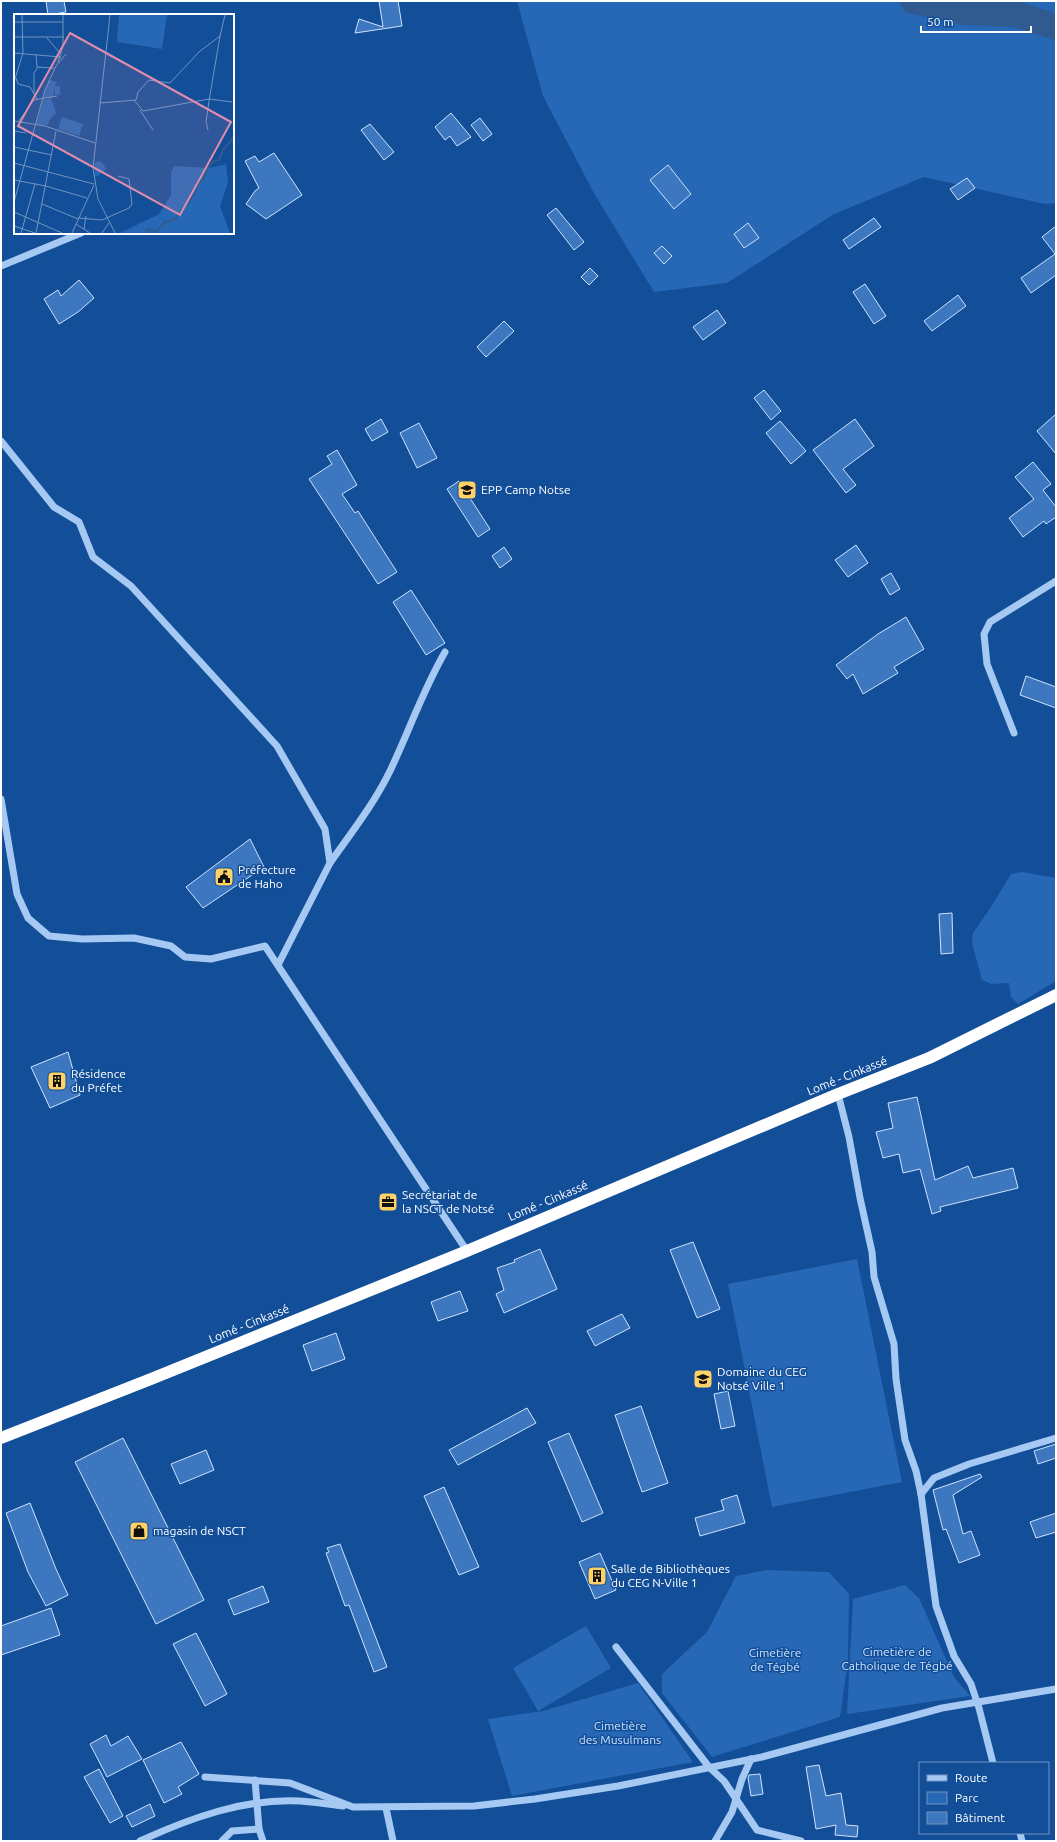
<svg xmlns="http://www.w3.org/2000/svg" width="1057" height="1842" viewBox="0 0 1057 1842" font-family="Ubuntu,sans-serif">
  <rect width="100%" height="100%" fill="#134e98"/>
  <!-- green -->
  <g fill="#2668b6">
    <polygon points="517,1 1056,1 1056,203 1045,204 924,177 834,214 727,283 654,292 595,195 543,96"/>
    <polygon points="1022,872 1056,878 1056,981 1018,1004 1011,997 1009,983 992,984 982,980 972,943 973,933 991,907 1011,874"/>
    <polygon points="857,1259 902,1482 772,1507 728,1284"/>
    <polygon points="766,1570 829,1572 849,1594 848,1660 840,1717 712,1757 662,1693 662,1674 707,1632 736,1576"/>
    <polygon points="905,1585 919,1598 954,1677 970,1696 847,1714 853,1599"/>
    <polygon points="586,1626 611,1668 538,1711 513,1668"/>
    <polygon points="638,1683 693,1762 512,1796 488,1719 543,1711"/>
  </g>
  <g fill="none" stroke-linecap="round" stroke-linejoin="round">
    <!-- river -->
    <polyline stroke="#305b91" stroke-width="26" points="913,1 964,12 1015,14 1056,27"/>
  </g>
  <!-- building -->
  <g fill="#3c77c0" stroke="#cde3fd">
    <polygon points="46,1 64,1 66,12 48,15"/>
    <polygon points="379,1 398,1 402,26 355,33 359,19 383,27"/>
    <polygon points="451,113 471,137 457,146 450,136 445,140 435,127"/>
    <polygon points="480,118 492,134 483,141 471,125"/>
    <polygon points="370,124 394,152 384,160 361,130"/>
    <polygon points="274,153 302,195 266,219 246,204 255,191 259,188 245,161 255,156 259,162"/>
    <polygon points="668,165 691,194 674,209 650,180"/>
    <polygon points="967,178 975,188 958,200 950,189"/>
    <polygon points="556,208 584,242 574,250 547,215"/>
    <polygon points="874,218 881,227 849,249 843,240"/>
    <polygon points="748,223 759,238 744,248 734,234"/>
    <polygon points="1056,226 1056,275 1031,293 1021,278 1055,254 1042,237"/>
    <polygon points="662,246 672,256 664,264 654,253"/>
    <polygon points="590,268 598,276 589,285 581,277"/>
    <polygon points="79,280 94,298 78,312 59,324 44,299 58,290 61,296"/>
    <polygon points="865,284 886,316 874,324 853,292"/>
    <polygon points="958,295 966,306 932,331 924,321"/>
    <polygon points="717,310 726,323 703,340 693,327"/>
    <polygon points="504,321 514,331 486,357 477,347"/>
    <polygon points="764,390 781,411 771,420 754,398"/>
    <polygon points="1056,414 1056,454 1037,431"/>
    <polygon points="381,419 388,432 372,441 365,429"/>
    <polygon points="855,419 874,446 843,469 856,485 846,493 813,450"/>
    <polygon points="780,421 806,451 791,464 766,433"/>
    <polygon points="419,423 437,458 417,468 400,433"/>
    <polygon points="337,450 357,485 342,494 355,513 358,511 397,572 378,584 309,479 332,464 327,456"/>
    <polygon points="1033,462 1051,484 1043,490 1056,507 1056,517 1046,524 1044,521 1023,537 1009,518 1034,499 1015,477"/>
    <polygon points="459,481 490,529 478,537 447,489"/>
    <polygon points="856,545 868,563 848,577 835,560"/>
    <polygon points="504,547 512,559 500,568 492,556"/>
    <polygon points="891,573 900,589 890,595 881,579"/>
    <polygon points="411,590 445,643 426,655 393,602"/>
    <polygon points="906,617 924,649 894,667 898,673 863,694 853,674 847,679 836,665 878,634"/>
    <polygon points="1026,676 1056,687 1056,708 1020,695"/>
    <polygon points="250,839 264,867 203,908 186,887"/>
    <polygon points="952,913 953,953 941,954 939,914"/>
    <polygon points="68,1052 80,1095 50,1108 31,1067"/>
    <polygon points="917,1097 935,1180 968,1166 973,1178 1013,1168 1018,1188 940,1207 941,1211 932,1214 920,1169 903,1173 899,1154 883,1158 876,1132 893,1128 888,1103"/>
    <polygon points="693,1242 720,1309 697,1318 670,1250"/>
    <polygon points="540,1249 557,1289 504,1313 496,1294 504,1290 497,1268 515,1262 514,1260"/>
    <polygon points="460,1291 468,1311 438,1321 431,1302"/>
    <polygon points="622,1314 630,1328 595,1346 587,1331"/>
    <polygon points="336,1333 345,1359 312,1371 303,1345"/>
    <polygon points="728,1391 735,1426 721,1429 714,1394"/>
    <polygon points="641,1406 668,1483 642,1492 615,1415"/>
    <polygon points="527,1408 536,1423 458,1465 449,1450"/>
    <polygon points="569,1433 603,1513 582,1522 548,1442"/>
    <polygon points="123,1438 204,1600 156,1624 75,1462"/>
    <polygon points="1056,1444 1056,1458 1038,1464 1034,1451"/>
    <polygon points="206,1450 214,1470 180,1484 171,1464"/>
    <polygon points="980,1474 982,1477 953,1495 963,1534 971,1531 980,1555 959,1563 946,1529 943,1530 933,1490"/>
    <polygon points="444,1487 479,1567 459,1575 424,1496"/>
    <polygon points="737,1495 745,1523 700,1536 695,1518 724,1510 721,1500"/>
    <polygon points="30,1503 56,1569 68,1595 46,1606 28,1572 6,1513"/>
    <polygon points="1056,1513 1056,1532 1036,1538 1030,1522"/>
    <polygon points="340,1544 387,1667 374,1672 349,1605 345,1606 326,1553 329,1552 327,1548"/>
    <polygon points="600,1553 616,1590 595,1599 579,1562"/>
    <polygon points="263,1586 269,1602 234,1615 228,1600"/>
    <polygon points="51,1608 60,1635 1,1655 1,1626"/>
    <polygon points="196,1633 227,1694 205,1706 173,1644"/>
    <polygon points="106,1735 111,1746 128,1736 142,1759 107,1777 90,1744"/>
    <polygon points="181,1742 199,1774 178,1787 182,1794 164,1803 143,1760"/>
    <polygon points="819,1765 826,1796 841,1793 846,1825 858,1826 857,1837 835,1835 836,1825 816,1829 806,1767"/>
    <polygon points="99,1769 123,1816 110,1823 84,1777"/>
    <polygon points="760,1774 763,1794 751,1796 748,1778 749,1775"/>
    <polygon points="150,1804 155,1816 132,1827 126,1816"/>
  </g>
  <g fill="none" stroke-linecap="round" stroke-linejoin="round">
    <!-- minor -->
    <g stroke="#a5c9f3" stroke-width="7">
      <polyline points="1,266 81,233"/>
      <polyline points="1,441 54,507 79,522 93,557 131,586 277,746 325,829 330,863 278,965"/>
      <polyline points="1014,733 987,664 984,634 990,622 1056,581"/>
      <polyline points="1,799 17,894 28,918 49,936 82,939 134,938 171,946 185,957 211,959 265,946 467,1251"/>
      <path d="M330,863C351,833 374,804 390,771C409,731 423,690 445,652"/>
      <polyline points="838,1094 849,1137 860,1198 872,1252 874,1277 894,1344 896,1379 905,1440 916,1471 921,1494 936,1606 954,1656 971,1684 979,1708 993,1763"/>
      <polyline points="921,1494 934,1478 969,1464 1056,1438"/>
      <polyline points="616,1647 709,1767 724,1781 757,1830 801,1841"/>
      <polyline points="205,1777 290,1783 353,1807 474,1806 535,1799 618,1786 762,1757 942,1708 1056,1689"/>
      <polyline points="255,1780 259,1829 263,1841"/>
      <polyline points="386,1808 393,1841"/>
      <polyline points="1020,1833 1022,1841"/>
      <path d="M140,1841C190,1818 245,1798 300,1801C315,1802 329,1804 343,1806"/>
      <polyline points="222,1841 232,1831 259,1829"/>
      <polyline points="715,1841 732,1812 742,1779 751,1759"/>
    </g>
    <!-- highway -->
    <polyline stroke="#fff" stroke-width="12" points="1,1438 151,1379 467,1251 838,1094 929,1058 1056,995"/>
  </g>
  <!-- icons -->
  <defs>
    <symbol id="school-square" viewBox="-11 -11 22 22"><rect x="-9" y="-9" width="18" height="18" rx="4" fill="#ffd267" stroke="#134e98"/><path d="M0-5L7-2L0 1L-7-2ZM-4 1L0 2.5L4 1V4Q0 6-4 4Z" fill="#111"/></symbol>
    <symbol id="civic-square" viewBox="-11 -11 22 22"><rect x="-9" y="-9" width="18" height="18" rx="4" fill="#ffd267" stroke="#134e98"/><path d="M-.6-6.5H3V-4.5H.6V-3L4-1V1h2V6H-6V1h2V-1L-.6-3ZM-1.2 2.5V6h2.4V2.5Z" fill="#111"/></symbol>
    <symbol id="building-square" viewBox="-11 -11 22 22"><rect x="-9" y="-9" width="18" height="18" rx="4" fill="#ffd267" stroke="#134e98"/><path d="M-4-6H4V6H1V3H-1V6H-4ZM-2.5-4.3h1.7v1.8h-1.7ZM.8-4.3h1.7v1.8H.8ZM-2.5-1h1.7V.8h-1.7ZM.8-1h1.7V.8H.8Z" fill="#111"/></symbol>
    <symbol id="office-square" viewBox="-11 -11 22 22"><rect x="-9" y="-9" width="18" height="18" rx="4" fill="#ffd267" stroke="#134e98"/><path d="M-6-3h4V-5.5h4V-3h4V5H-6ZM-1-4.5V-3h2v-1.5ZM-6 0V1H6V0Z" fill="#111"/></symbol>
    <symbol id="shop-square" viewBox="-11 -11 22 22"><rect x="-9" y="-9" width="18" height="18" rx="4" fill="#ffd267" stroke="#134e98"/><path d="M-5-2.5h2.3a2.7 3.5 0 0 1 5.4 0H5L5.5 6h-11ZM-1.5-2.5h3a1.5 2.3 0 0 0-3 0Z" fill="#111"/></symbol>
  </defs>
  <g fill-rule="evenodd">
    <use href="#school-square" x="456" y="479" width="22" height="22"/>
    <use href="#civic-square" x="213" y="866" width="22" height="22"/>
    <use href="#building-square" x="46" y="1070" width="22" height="22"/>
    <use href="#office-square" x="377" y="1191" width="22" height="22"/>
    <use href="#school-square" x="692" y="1368" width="22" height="22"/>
    <use href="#shop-square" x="128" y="1520" width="22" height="22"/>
    <use href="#building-square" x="586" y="1565" width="22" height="22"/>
  </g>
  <g text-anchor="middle" stroke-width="3" stroke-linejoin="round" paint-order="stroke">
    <!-- poi labels -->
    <g font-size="12" fill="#fff" stroke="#134e98" text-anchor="start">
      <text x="481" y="494">EPP Camp Notse</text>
      <text x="238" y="874">Préfecture<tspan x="238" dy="14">de Haho</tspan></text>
      <text x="71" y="1078">Résidence<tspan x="71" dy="14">du Préfet</tspan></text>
      <text x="402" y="1199">Secrétariat de<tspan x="402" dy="14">la NSCT de Notsé</tspan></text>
      <text x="717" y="1376">Domaine du CEG<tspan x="717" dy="14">Notsé Ville 1</tspan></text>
      <text x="153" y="1535">magasin de NSCT</text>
      <text x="611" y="1573">Salle de Bibliothèques<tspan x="611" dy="14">du CEG N-Ville 1</tspan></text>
    </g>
    <!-- street labels -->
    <g font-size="12" fill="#fff" stroke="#134e98">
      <text transform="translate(847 1076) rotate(-22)" y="4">Lomé - Cinkassé</text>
      <text transform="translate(548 1201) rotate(-23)" y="4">Lomé - Cinkassé</text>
      <text transform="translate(249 1324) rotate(-22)" y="4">Lomé - Cinkassé</text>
    </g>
    <!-- park labels -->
    <g font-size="12" fill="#cde3fd" stroke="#134e98">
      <text x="897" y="1656">Cimetière de<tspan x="897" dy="14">Catholique de Tégbé</tspan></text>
      <text x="775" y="1657">Cimetière<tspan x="775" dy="14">de Tégbé</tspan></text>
      <text x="620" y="1730">Cimetière<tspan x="620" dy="14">des Musulmans</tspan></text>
    </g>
  </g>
  <!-- overview -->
  <g transform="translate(14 14)">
    <rect width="220" height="220" fill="#134e98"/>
    <path d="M105,1H153L148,35L103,28ZM35,66L43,68L41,72H46V81H41V74L39,83L29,84ZM37,84L42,99L36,105L34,111H22L29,86ZM48,103L69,110L65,122L44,115ZM84,147L88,148L92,155L84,162H81V149ZM212,150L214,169L206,192L216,219H106L145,200L157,181V158L160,152L195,154Z" fill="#2668b6"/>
    <path fill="none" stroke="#305b91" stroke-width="2" d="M132,219L134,215L142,218L151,208L160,206L177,185L186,167L189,166L194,154L200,147L205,146L209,136L220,123"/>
    <path fill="none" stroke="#7195c1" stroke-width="1" d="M96,1L79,154L84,185L101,219M0,8H49M0,23H50M33,24L45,38L44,42M0,39L47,43M22,40L23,53L40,54M44,48L49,32V1M2,64L4,70L16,73L23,85M0,68L9,39L8,1M20,80V59L24,53M120,86L129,97L195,85L218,88M86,89L122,86L124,78L135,66L156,69L185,38L206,22L211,1M126,96L139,116M0,107L31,112L81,129M4,108L20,86L43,82M194,116L192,108L195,87L206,22M0,117L12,119M0,133L38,141M0,149L80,170M0,166L32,172L73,184M0,188L31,76L42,52L52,40M28,190L64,205M0,198L48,219M64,204L88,206L115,194L118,190L115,165L104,162M62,210L76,219M0,212L21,219M70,215L72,202M7,219L21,170M22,219L42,117M58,219L80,171M88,219L95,209"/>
    <path fill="#e08cad" fill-opacity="0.15" stroke="#e08cad" stroke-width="2" d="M56,19L217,108L166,201L4,112Z"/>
    <rect width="220" height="220" fill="none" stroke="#fff" stroke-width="2"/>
  </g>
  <!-- border -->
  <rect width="1057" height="1842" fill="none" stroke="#ffffff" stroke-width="4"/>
  <!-- legend -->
  <rect x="919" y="1762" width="130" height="72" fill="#134e98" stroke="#7195c1"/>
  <rect x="927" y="1775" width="20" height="6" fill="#a5c9f3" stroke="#7195c1"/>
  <text x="955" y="1782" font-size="12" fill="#ffffff">Route</text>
  <rect x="927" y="1792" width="20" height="12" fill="#2668b6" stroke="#7195c1"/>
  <text x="955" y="1802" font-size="12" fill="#ffffff">Parc</text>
  <rect x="927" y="1812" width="20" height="12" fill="#3c77c0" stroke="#7195c1"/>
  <text x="955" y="1822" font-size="12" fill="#ffffff">Bâtiment</text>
  <!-- scale -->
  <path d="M921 26v6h110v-6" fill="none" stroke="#ffffff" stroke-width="2"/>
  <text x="927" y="26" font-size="12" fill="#ffffff" stroke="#134e98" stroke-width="3" paint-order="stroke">50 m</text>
</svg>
